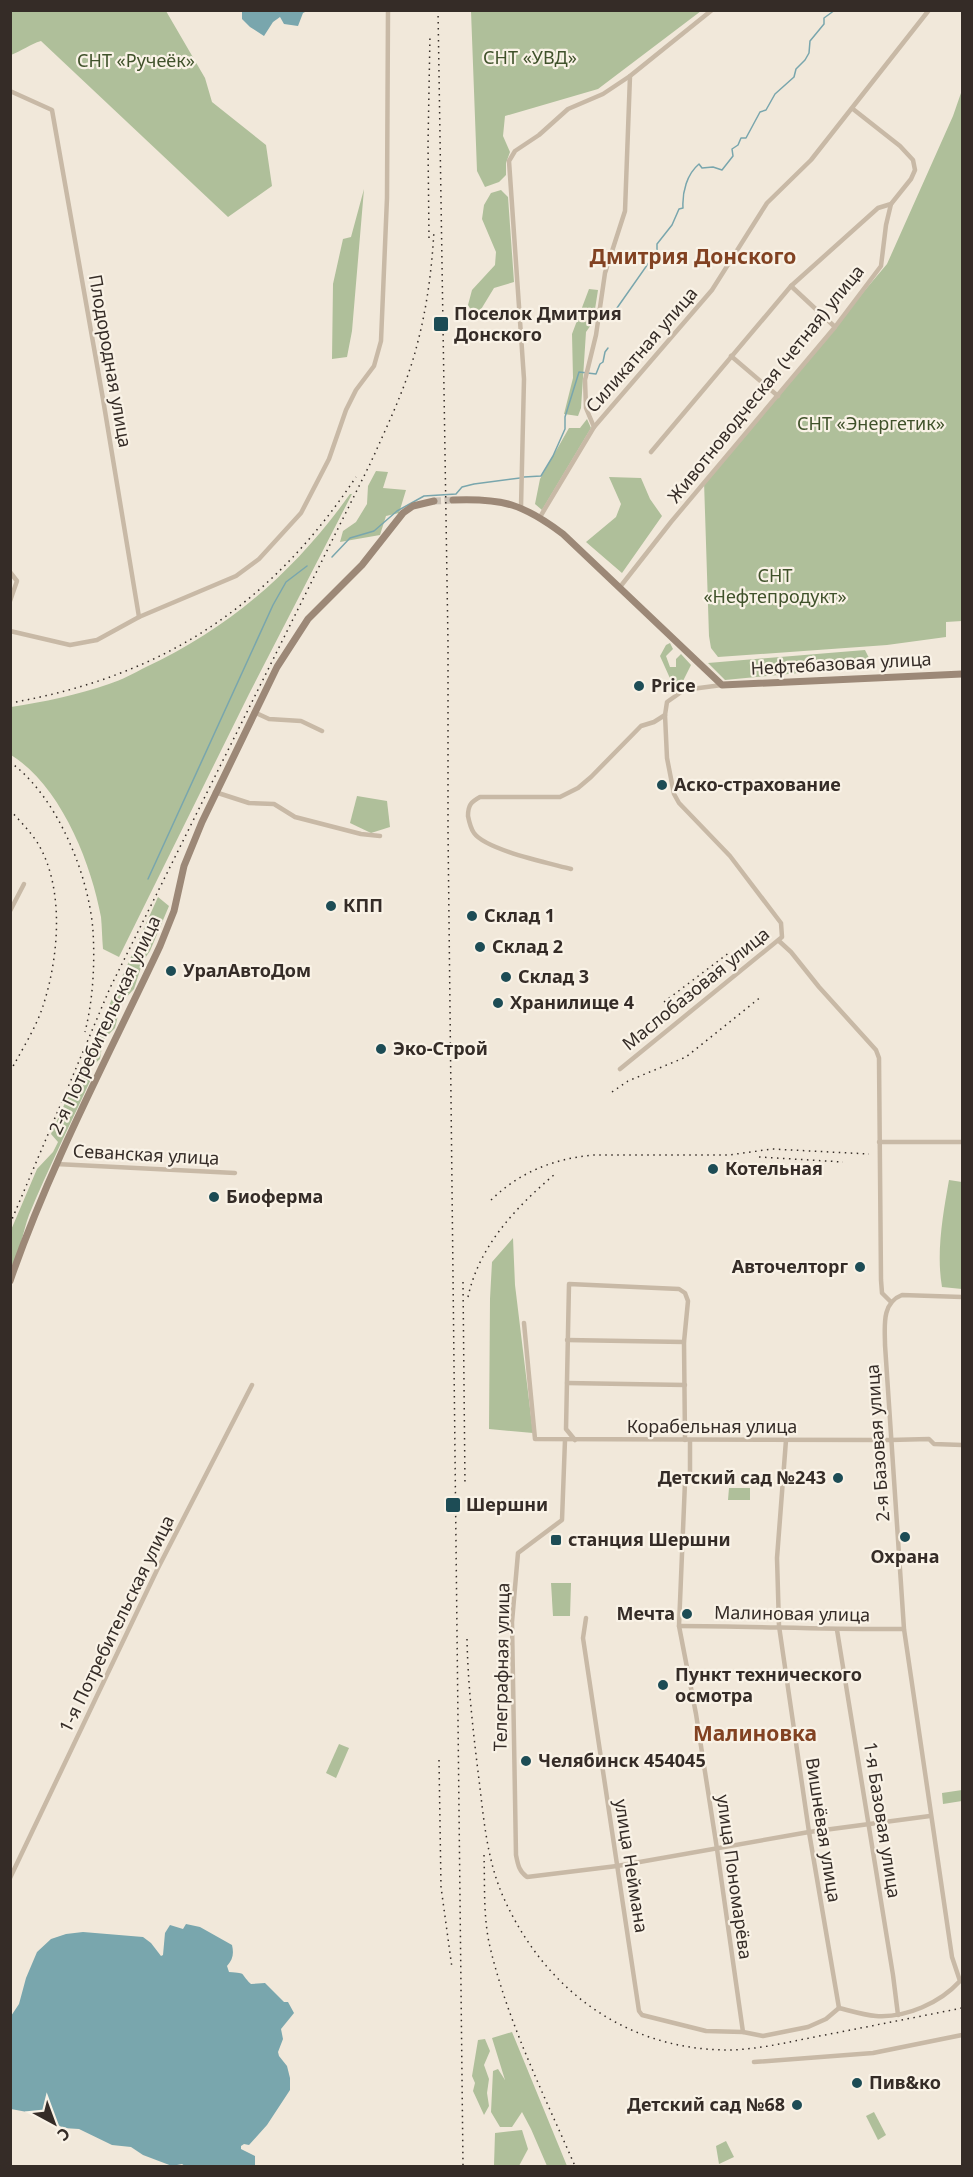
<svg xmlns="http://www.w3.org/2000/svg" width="973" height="2177" viewBox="0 0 973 2177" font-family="'Noto Sans',sans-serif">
  <rect width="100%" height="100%" fill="#f1e8da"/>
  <!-- green -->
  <g fill="#afbf9a">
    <path d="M10,11H166L205,78L212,102L266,145L272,186L228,217L41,41C30,44 22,51 11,55Z"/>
    <polygon points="471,11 471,10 701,11 598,89 505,116 503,136 510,152 506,163 506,175 499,182 485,187 477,171"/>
    <polygon points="962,90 962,621 946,622 946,637 887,645 718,657 711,648 709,636 704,481 887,264 953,116"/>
    <polygon points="364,189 352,331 347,357 332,359 333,284 343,239 351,237"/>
    <polygon points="501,190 508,197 514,282 494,288 480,311 474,315 468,305 472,290 495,265 496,252 482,219 484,205 491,193"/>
    <polygon points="589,289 598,290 593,322 586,332 581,408 578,416 564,414 573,378 572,334"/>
    <polygon points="587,419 591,428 542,510 535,504 540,479 569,428 580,428"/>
    <polygon points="376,471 388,472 383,488 406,490 399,513 386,516 380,535 340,542 343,531 356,522 367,504 368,486"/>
    <polygon points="609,477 641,478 650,499 662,516 622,573 586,542 616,517 621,504"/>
    <path d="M350,494H352L249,694L119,957L103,949C102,938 102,927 101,917C91,862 60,785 11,755V707C44,702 77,695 109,684C122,680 134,673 146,667C230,628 297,569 350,494Z"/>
    <polygon points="670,643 673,649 666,656 670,667 676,667 676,659 681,654 691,665 681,685 673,685 660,656 666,645"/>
    <polygon points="865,650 873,666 725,680 708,663"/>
    <polygon points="357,796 387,801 390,827 371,833 350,823"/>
    <path d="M158,897L169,906L150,951L143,961L134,989L121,1003L115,1028L103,1040L100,1059L90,1068L91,1079C70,1125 48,1169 29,1215C23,1231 20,1254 11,1267V1230L37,1169L53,1152L58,1142L51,1134Z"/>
    <path d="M949,1180L962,1182V1289L942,1287C936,1253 943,1214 949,1180Z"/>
    <polygon points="513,1238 515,1285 533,1433 489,1429 490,1299 492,1262"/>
    <polygon points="729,1488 750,1488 750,1500 728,1500"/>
    <polygon points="551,1583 571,1583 570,1616 553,1616"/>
    <polygon points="339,1744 349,1748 336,1778 326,1773"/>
    <polygon points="962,1790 962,1801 943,1804 942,1793"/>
    <polygon points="512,2032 567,2166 547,2166 531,2129 522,2112 512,2127 500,2127 491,2112 493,2071 498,2069 505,2080 492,2038"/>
    <polygon points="485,2039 490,2051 484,2065 489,2079 487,2093 489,2106 484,2115 473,2091 475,2083 472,2076 478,2040"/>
    <polygon points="874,2112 886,2135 878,2140 866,2116"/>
    <polygon points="522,2130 528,2149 519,2166 494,2166 495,2133"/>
    <polygon points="726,2141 734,2157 719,2164 716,2146"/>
  </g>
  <!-- water -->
  <g fill="#79a6ad">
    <polygon points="242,11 242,10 307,11 303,13 298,26 284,24 280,17 273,22 264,36 250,27 242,19"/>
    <path d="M186,1924L200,1927L232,1945C234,1954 233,1959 227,1966L229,1972C249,1974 238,1972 251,1984L265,1983L284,2002H288L294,2013L281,2029L283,2039L278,2052L279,2056L287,2066L290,2078V2090L267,2125L249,2145L244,2144L241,2146V2149L255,2156V2166H185L182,2164L172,2166L143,2155L131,2147L112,2145L79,2129L63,2128L43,2115L11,2109V2016L19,2004L26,1978L37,1952L51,1939L66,1934L83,1932L143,1937L151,1943L161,1956L163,1955L165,1933L170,1925L183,1929Z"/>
  </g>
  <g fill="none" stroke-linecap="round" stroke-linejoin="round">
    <!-- stream -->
    <g stroke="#79a6ad" stroke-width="1.5">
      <path d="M617,308L657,251V244L672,225L679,209L683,208C682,192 687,174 699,164L702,168L713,167L722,170L733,156L732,149L738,145L741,138H746L760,112L766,110L775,94L794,77L796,69L805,60L809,53L810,41L824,24V18L835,10"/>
      <polyline points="524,477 541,476 553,456 565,429 565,417 579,372 596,374 600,364 603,362 605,352 608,348"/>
      <polyline points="332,557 350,538 374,531 397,511 424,496 456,494 462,487 474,484 520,478"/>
      <polyline points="148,879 273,605 286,582 307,566"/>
    </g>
    <!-- secondary-tunnel -->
    <polyline stroke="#cbc2b6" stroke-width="7" stroke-dasharray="7 3.5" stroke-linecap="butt" points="434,501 453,500"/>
    <!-- street -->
    <g stroke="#c8b9a6" stroke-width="4.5">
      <polyline points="10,91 52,110 103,399 139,617"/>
      <polyline points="791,286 835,327"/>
      <polyline points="731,356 778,396"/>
      <polyline points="594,427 586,408 585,380 596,335 605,273 625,211 630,76 712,10"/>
      <polyline points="651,452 791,286 878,208 891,204"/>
      <polyline points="521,507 524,379 509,161 515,151 539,135 568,109 603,94 630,76"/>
      <polyline points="540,517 594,427 712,290 767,203 811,160 929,10"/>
      <polyline points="10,572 17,581 10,601"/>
      <polyline points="620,587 671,522 835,327 881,266 886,225 891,204 911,179 915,170 913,160 900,146 853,109"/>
      <polyline points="10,631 70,645 97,640 139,617 236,576 259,559 301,513 329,459 346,410 356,390 374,366 381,341 387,198 388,10"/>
      <polyline points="254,712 269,719 301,721 322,731"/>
      <polyline points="215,792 249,803 274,804 295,817 361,834 380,836"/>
      <path d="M571,869C549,863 486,850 474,833C471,829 469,821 468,816C468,805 471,802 480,797H560L578,788L591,777L641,726L654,722L665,715"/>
      <polyline points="10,911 24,884"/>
      <polyline points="779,941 791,952 819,987 876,1050 879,1058 881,1280 882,1293 891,1302"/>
      <polyline points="620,1069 782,937 781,923 730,856 679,803 674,794 667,758 665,715 667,702 684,690 722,685"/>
      <polyline points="879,1142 962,1142"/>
      <polyline points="56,1164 235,1173"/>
      <polyline points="524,1323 535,1439 890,1440 929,1439 934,1444 962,1445"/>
      <polyline points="567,1340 684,1342"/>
      <polyline points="567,1383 685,1385"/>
      <path d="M565,1440L562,1520L518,1553L512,1622L516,1855C518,1865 519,1871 527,1877L617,1866L809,1832L930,1816"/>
      <polyline points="575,1440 566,1429 569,1284 679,1289 685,1293 688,1301 684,1342 685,1440"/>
      <polyline points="690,1440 690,1472 685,1482 679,1626 696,1714 717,1849 743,2032"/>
      <polyline points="786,1440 777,1558 779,1626 809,1832 839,2008"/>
      <path d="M586,1618L583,1638L639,2011L642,2015L706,2031L743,2032L763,2036L808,2027L826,2019L839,2008C851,2011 864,2015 876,2016C906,2018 940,2003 960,1981L952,1957L904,1629L885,1345C885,1327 881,1303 902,1295L962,1297"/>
      <path d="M679,1626C754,1626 829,1630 904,1629"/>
      <polyline points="837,1630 893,1975 898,2015"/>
      <polyline points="10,1878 157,1570 252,1385"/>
      <polyline points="754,2062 873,2053 962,2035"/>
    </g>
    <!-- secondary -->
    <g stroke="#9c8877" stroke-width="7">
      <path d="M453,500C503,498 523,504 563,534L722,685L962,674"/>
      <path d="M10,1281C50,1165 108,1057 160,946L174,911L184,866L202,822L277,667L308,619L362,565L403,513L413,506L434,501"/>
    </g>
    <!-- rail -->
    <g stroke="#352c27" stroke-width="1.5" stroke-dasharray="1.5 4.5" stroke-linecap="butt">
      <polyline points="438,10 448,643 448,831 463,2166"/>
      <polyline points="429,238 428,145 430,34"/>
      <path d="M10,703C164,676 270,606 356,477"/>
      <path d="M10,762C57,796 89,875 93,931C95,964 93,1000 85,1032"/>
      <path d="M10,810C19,820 29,830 37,842C65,887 59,957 43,1006C36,1028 21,1051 10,1072"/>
      <polyline points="664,1002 730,952"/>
      <polyline points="612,1092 628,1081 686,1057 762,996"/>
      <polyline points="759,1157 843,1162"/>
      <path d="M491,1200C520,1172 553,1159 593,1155H729L772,1149L869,1154"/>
      <path d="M10,1224L110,988L371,462C388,424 407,385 417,345C427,308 432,268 434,230"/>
      <polyline points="463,1282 465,1486"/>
      <path d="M468,1297C479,1246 516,1207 555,1174"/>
      <path d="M467,1639C468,1689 474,1739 480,1788C484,1823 488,1861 502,1894C542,1987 623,2049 726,2050C759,2050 792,2041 825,2035C871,2026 917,2017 962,2008"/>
      <polyline points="439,1760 441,1887 452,1968"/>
      <path d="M484,1855C485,1885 483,1917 490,1947C508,2023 544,2095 575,2166"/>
    </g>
  </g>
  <!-- markers -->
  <g fill="#1d4c55" stroke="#f9f2e6" stroke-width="2">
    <rect x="433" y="316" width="16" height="16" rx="3"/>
    <circle cx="639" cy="686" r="6"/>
    <circle cx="662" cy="785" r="6"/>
    <circle cx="331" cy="906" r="6"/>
    <circle cx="472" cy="916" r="6"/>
    <circle cx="480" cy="947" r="6"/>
    <circle cx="171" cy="971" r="6"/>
    <circle cx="506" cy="977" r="6"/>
    <circle cx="498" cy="1003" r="6"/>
    <circle cx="381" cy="1049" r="6"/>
    <circle cx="713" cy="1169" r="6"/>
    <circle cx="214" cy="1197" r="6"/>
    <circle cx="860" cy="1267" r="6"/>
    <circle cx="838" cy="1478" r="6"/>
    <rect x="445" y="1497" width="16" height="16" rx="3"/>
    <circle cx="905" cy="1537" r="6"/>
    <rect x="550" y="1534" width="12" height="12" rx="3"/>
    <circle cx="687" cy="1614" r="6"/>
    <circle cx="663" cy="1685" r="6"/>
    <circle cx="526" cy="1761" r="6"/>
    <circle cx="857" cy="2083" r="6"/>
    <circle cx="797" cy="2105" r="6"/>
  </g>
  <g text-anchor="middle" stroke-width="4.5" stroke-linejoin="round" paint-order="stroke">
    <!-- park labels -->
    <g font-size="18" fill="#40522b" stroke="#f9f2e6">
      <text x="530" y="64">СНТ «УВД»</text>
      <text x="136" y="67">СНТ «Ручеёк»</text>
      <text x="871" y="430">СНТ «Энергетик»</text>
      <text x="775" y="582">СНТ<tspan x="775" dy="21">«Нефтепродукт»</tspan></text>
    </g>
    <!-- poi labels -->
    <g font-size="18" font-weight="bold" fill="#352c27" stroke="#f9f2e6" text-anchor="start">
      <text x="454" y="320">Поселок Дмитрия<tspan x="454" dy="21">Донского</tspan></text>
      <text x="651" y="692">Price</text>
      <text x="674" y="791">Аско-страхование</text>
      <text x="343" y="912">КПП</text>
      <text x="484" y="922">Склад 1</text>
      <text x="492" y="953">Склад 2</text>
      <text x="183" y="977">УралАвтоДом</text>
      <text x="518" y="983">Склад 3</text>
      <text x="510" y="1009">Хранилище 4</text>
      <text x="393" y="1055">Эко-Строй</text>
      <text x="725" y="1175">Котельная</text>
      <text x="226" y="1203">Биоферма</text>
      <text x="848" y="1273" text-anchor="end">Авточелторг</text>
      <text x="826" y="1484" text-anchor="end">Детский сад №243</text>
      <text x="466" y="1511">Шершни</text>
      <text x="568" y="1546">станция Шершни</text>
      <text x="905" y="1563" text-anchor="middle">Охрана</text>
      <text x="675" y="1620" text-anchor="end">Мечта</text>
      <text x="675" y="1681">Пункт технического<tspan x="675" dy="21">осмотра</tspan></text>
      <text x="538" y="1767">Челябинск 454045</text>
      <text x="869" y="2089">Пив&amp;ко</text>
      <text x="785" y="2111" text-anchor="end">Детский сад №68</text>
    </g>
    <!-- street labels -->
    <g font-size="18" fill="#352c27" stroke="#f9f2e6">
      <text transform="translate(642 350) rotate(-49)" y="6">Силикатная улица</text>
      <text transform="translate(110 361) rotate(80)" y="6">Плодородная улица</text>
      <text transform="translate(766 384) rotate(-51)" y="6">Животноводческая (четная) улица</text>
      <text transform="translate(841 664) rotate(-3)" y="6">Нефтебазовая улица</text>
      <text transform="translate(696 989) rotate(-39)" y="6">Маслобазовая улица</text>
      <text transform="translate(105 1025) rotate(-65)" y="6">2-я Потребительская улица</text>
      <text transform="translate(146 1155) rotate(3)" y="6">Севанская улица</text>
      <text x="712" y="1433">Корабельная улица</text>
      <text transform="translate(878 1443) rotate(-94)" y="6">2-я Базовая улица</text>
      <text transform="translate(792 1614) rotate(1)" y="6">Малиновая улица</text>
      <text transform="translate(117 1624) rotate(-64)" y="6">1-я Потребительская улица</text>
      <text transform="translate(502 1667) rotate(-89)" y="6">Телеграфная улица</text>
      <text transform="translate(882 1820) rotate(81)" y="6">1-я Базовая улица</text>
      <text transform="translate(823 1830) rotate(81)" y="6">Вишнёвая улица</text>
      <text transform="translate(631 1866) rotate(81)" y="6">улица Неймана</text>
      <text transform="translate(734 1877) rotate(82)" y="6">улица Пономарёва</text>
    </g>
    <!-- quarter labels -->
    <g font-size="21" font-weight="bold" fill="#824222" stroke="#f9f2e6">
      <text x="693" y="264">Дмитрия Донского</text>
      <text x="755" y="1741">Малиновка</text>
    </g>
  </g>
  <!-- border -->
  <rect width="973" height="2177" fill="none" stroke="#352c27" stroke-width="24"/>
  <!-- north arrow -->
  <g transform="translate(54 2123) rotate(139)" stroke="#f9f2e6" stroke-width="4.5" paint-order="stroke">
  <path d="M0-4.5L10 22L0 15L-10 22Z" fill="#352c27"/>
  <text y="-9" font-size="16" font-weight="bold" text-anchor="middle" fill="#352c27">С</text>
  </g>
</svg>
